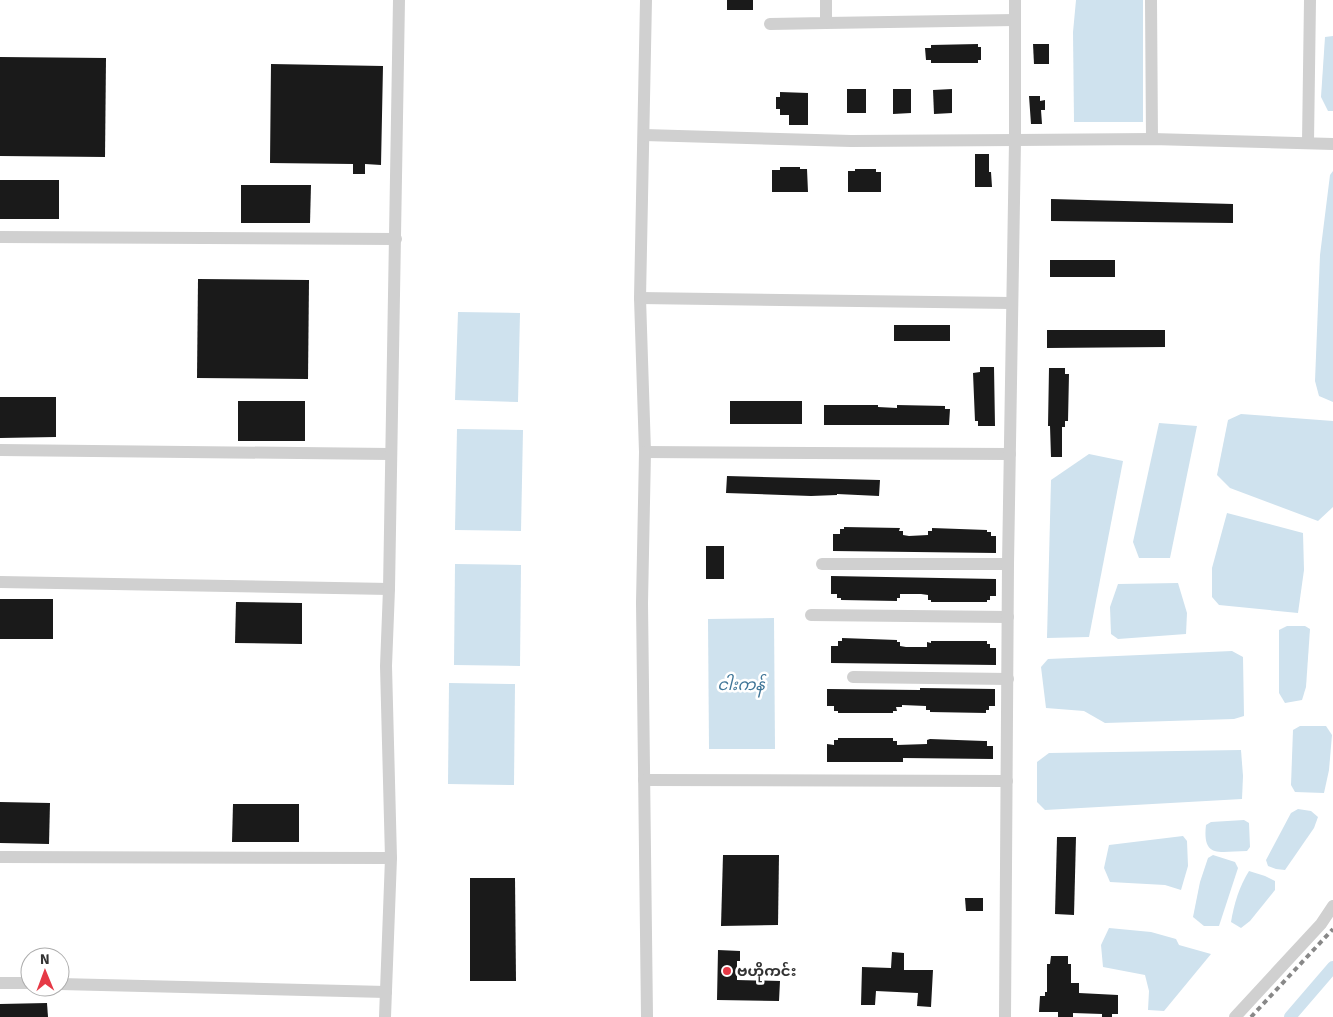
<svg xmlns="http://www.w3.org/2000/svg" width="1333" height="1017" viewBox="0 0 1333 1017" font-family="Signika,'Noto Sans Myanmar',sans-serif">
  <rect width="100%" height="100%" fill="#fff"/>
  <!-- water -->
  <g fill="#cfe2ee">
    <polygon points="1076,0 1143,0 1143,122 1074,122 1073,32"/>
    <polygon points="1333,36 1333,111 1328,111 1321,97 1325,37"/>
    <polygon points="1333,171 1333,402 1319,396 1315,381 1320,255 1330,175"/>
    <polygon points="458,312 520,313 518,402 455,400"/>
    <polygon points="1241,414 1333,421 1333,507 1318,521 1230,488 1217,475 1228,420"/>
    <polygon points="1159,423 1197,426 1170,558 1139,558 1133,542"/>
    <polygon points="457,429 523,430 521,531 455,530"/>
    <polygon points="1089,454 1123,461 1089,637 1047,638 1051,480"/>
    <polygon points="1227,513 1303,533 1304,570 1298,613 1219,605 1212,597 1212,568"/>
    <polygon points="455,564 521,565 520,666 454,665"/>
    <polygon points="1178,583 1187,613 1186,634 1118,639 1111,634 1110,607 1118,584"/>
    <polygon points="774,618 775,749 709,749 708,619"/>
    <polygon points="1287,626 1305,626 1310,629 1306,687 1302,700 1285,703 1279,693 1279,630"/>
    <polygon points="1232,651 1243,657 1244,716 1234,719 1105,723 1084,711 1046,708 1041,667 1048,659"/>
    <polygon points="449,683 515,684 514,785 448,784"/>
    <polygon points="1300,726 1326,726 1332,735 1329,770 1324,793 1295,792 1291,785 1293,730"/>
    <polygon points="1241,750 1243,776 1242,799 1045,810 1037,802 1037,762 1049,753"/>
    <polygon points="1298,809 1311,811 1318,817 1314,828 1285,870 1276,869 1268,866 1266,860 1291,813"/>
    <path d="M1244,820L1249,823L1250,847L1247,851C1221,851 1202,860 1206,825L1211,822Z"/>
    <polygon points="1183,836 1187,841 1188,866 1181,890 1165,885 1110,882 1104,868 1109,845"/>
    <polygon points="1213,855 1235,862 1238,868 1219,926 1204,926 1193,917 1200,882 1208,858"/>
    <path d="M1249,871L1265,876L1275,881V890L1250,921L1241,928L1231,922C1234,904 1239,887 1249,871Z"/>
    <polygon points="1109,928 1151,932 1176,939 1179,945 1211,954 1164,1011 1148,1010 1149,991 1145,975 1103,967 1101,945"/>
  </g>
  <g fill="none" stroke-linecap="round" stroke-linejoin="round">
    <!-- canal -->
    <polyline stroke="#cfe2ee" stroke-width="12" points="1290,1017 1333,967"/>
  </g>
  <!-- building -->
  <g fill="#1a1a1a">
    <rect x="727" y="0" width="26" height="10"/>
    <polygon points="978,44 978,47 981,47 981,60 978,60 978,63 931,63 931,60 926,60 925,48 931,48 931,45"/>
    <polygon points="1033,44 1049,44 1049,64 1034,64"/>
    <polygon points="0,57 106,58 105,157 0,156"/>
    <polygon points="271,64 383,66 381,165 365,164 365,174 353,174 353,164 270,163"/>
    <rect x="847" y="89" width="19" height="24"/>
    <polygon points="893,89 911,89 911,113 893,114"/>
    <polygon points="952,89 952,113 934,114 933,90"/>
    <polygon points="780,92 808,93 808,125 789,125 789,115 780,115 780,109 776,109 776,97 780,97"/>
    <polygon points="1029,96 1040,96 1040,101 1045,100 1045,110 1041,110 1042,124 1031,124"/>
    <polygon points="975,154 989,154 989,172 991,172 992,187 975,187"/>
    <polygon points="780,167 800,167 800,169 807,169 808,192 772,192 772,170 780,170"/>
    <polygon points="855,169 876,169 876,172 881,172 881,192 848,192 848,171 855,171"/>
    <rect x="0" y="180" width="59" height="39"/>
    <polygon points="241,185 311,185 310,223 241,223"/>
    <polygon points="1051,199 1233,204 1233,223 1051,221"/>
    <rect x="1050" y="260" width="65" height="17"/>
    <polygon points="198,279 309,280 308,379 197,378"/>
    <rect x="894" y="325" width="56" height="16"/>
    <polygon points="1047,330 1165,330 1165,347 1047,348"/>
    <polygon points="980,367 994,367 995,426 978,426 978,421 975,421 973,373 980,372"/>
    <polygon points="1049,368 1065,368 1065,374 1069,374 1068,421 1065,421 1065,427 1062,427 1062,457 1051,457 1050,426 1048,426"/>
    <polygon points="0,397 56,397 56,437 0,438"/>
    <rect x="238" y="401" width="67" height="40"/>
    <rect x="730" y="401" width="72" height="23"/>
    <polygon points="824,405 878,405 878,407 897,408 897,405 945,406 945,409 950,409 949,425 824,425"/>
    <polygon points="727,476 880,480 879,496 837,494 837,495 811,496 726,493"/>
    <polygon points="844,527 900,528 899,531 903,531 903,535 909,536 928,535 928,531 932,531 932,528 987,530 987,532 991,532 991,536 996,536 996,553 833,551 833,534 840,534 840,529 844,529"/>
    <rect x="706" y="546" width="18" height="33"/>
    <polygon points="831,576 996,579 996,596 990,596 990,600 987,600 987,602 931,602 931,600 928,600 928,595 921,594 900,594 900,598 897,598 897,601 841,600 841,598 837,598 837,594 831,594"/>
    <rect x="0" y="599" width="53" height="40"/>
    <polygon points="236,602 302,603 302,644 235,643"/>
    <polygon points="842,638 897,640 897,642 900,642 900,646 906,647 927,647 927,642 931,643 931,641 987,641 987,644 990,644 990,648 996,648 996,665 831,663 831,646 838,646 838,641 842,641"/>
    <polygon points="920,688 995,689 995,706 989,706 989,710 986,710 986,713 930,712 930,710 926,710 926,706 902,705 902,707 896,707 897,711 893,711 893,713 838,713 838,711 834,711 834,706 827,706 827,689 920,690"/>
    <polygon points="838,738 893,738 893,741 897,741 897,745 927,744 927,740 930,739 984,741 987,741 987,746 993,746 993,759 903,758 903,762 827,762 827,744 834,745 834,740 838,740"/>
    <polygon points="0,802 50,803 49,844 0,843"/>
    <polygon points="233,804 299,804 299,842 232,842"/>
    <polygon points="1057,837 1076,837 1074,915 1055,914"/>
    <polygon points="723,855 779,855 778,925 721,926"/>
    <polygon points="470,878 515,878 516,981 470,981"/>
    <polygon points="965,898 983,898 983,911 966,911"/>
    <polygon points="718,950 740,951 740,961 737,961 737,980 780,981 779,1001 717,1000"/>
    <polygon points="892,952 904,953 904,970 933,970 931,1007 917,1006 918,993 876,991 875,1005 861,1005 862,967 891,968"/>
    <polygon points="1051,956 1068,956 1068,964 1071,964 1071,983 1079,983 1079,993 1118,995 1118,1014 1112,1014 1112,1017 1102,1017 1102,1014 1073,1013 1073,1017 1058,1017 1058,1012 1039,1012 1040,996 1045,996 1045,992 1047,992 1047,964 1050,964"/>
    <polygon points="47,1003 48,1017 0,1017 0,1004"/>
  </g>
  <g fill="none" stroke-linecap="round" stroke-linejoin="round">
    <!-- minor -->
    <g stroke="#d0d0d0" stroke-width="12">
      <polyline points="646,0 640,298 645,452 642,603 647,1017"/>
      <polyline points="1151,0 1152,139"/>
      <polyline points="826,23 1015,20"/>
      <polyline points="770,24 826,23 826,0"/>
      <polyline points="644,135 851,141 1152,139 1333,144"/>
      <polyline points="1308,142 1310,0"/>
      <polyline points="0,237 396,239"/>
      <polyline points="640,298 1011,303"/>
      <polyline points="0,450 390,454"/>
      <polyline points="645,452 1010,454"/>
      <polyline points="822,564 1008,564"/>
      <polyline points="0,582 389,589"/>
      <polyline points="811,615 1008,617"/>
      <polyline points="853,677 1008,679"/>
      <polyline points="644,780 1007,781"/>
      <polyline points="0,857 391,858"/>
      <polyline points="0,983 30,983"/>
      <polyline points="60,984 386,992"/>
      <polyline points="385,1017 391,858 386,666 389,589 399,0"/>
      <polyline points="1005,1017 1008,564 1015,141 1015,0"/>
      <polyline points="1235,1017 1321,924 1333,906"/>
    </g>
    <!-- rail -->
    <polyline stroke="#888" stroke-width="4" stroke-dasharray="5 4" stroke-linecap="butt" points="1251,1017 1333,929"/>
  </g>
  <!-- markers -->
  <circle fill="#e63946" stroke="#fff" stroke-width="2" cx="727" cy="971" r="5"/>
  <g text-anchor="middle" stroke-width="5" stroke-linejoin="round" paint-order="stroke">
    <!-- poi labels -->
    <g font-size="15" font-weight="bold" fill="#333" stroke="#fff" text-anchor="start">
      <text x="737" y="976">ဗဟိုကင်း</text>
    </g>
    <!-- water labels -->
    <g font-size="16" font-style="italic" fill="#3f7597" stroke="#fff">
      <text x="741" y="690">ငါးကန်</text>
    </g>
  </g>
  <!-- north arrow -->
  <g transform="translate(45 972) rotate(359)"><circle r="24" fill="#ffffff" stroke="#adadad"/>
  <path d="M0-4L9 19L0 12L-9 19Z" fill="#e63946"/>
  <text y="-8" font-size="14" font-weight="bold" text-anchor="middle" fill="#333333">N</text>
  </g>
</svg>
